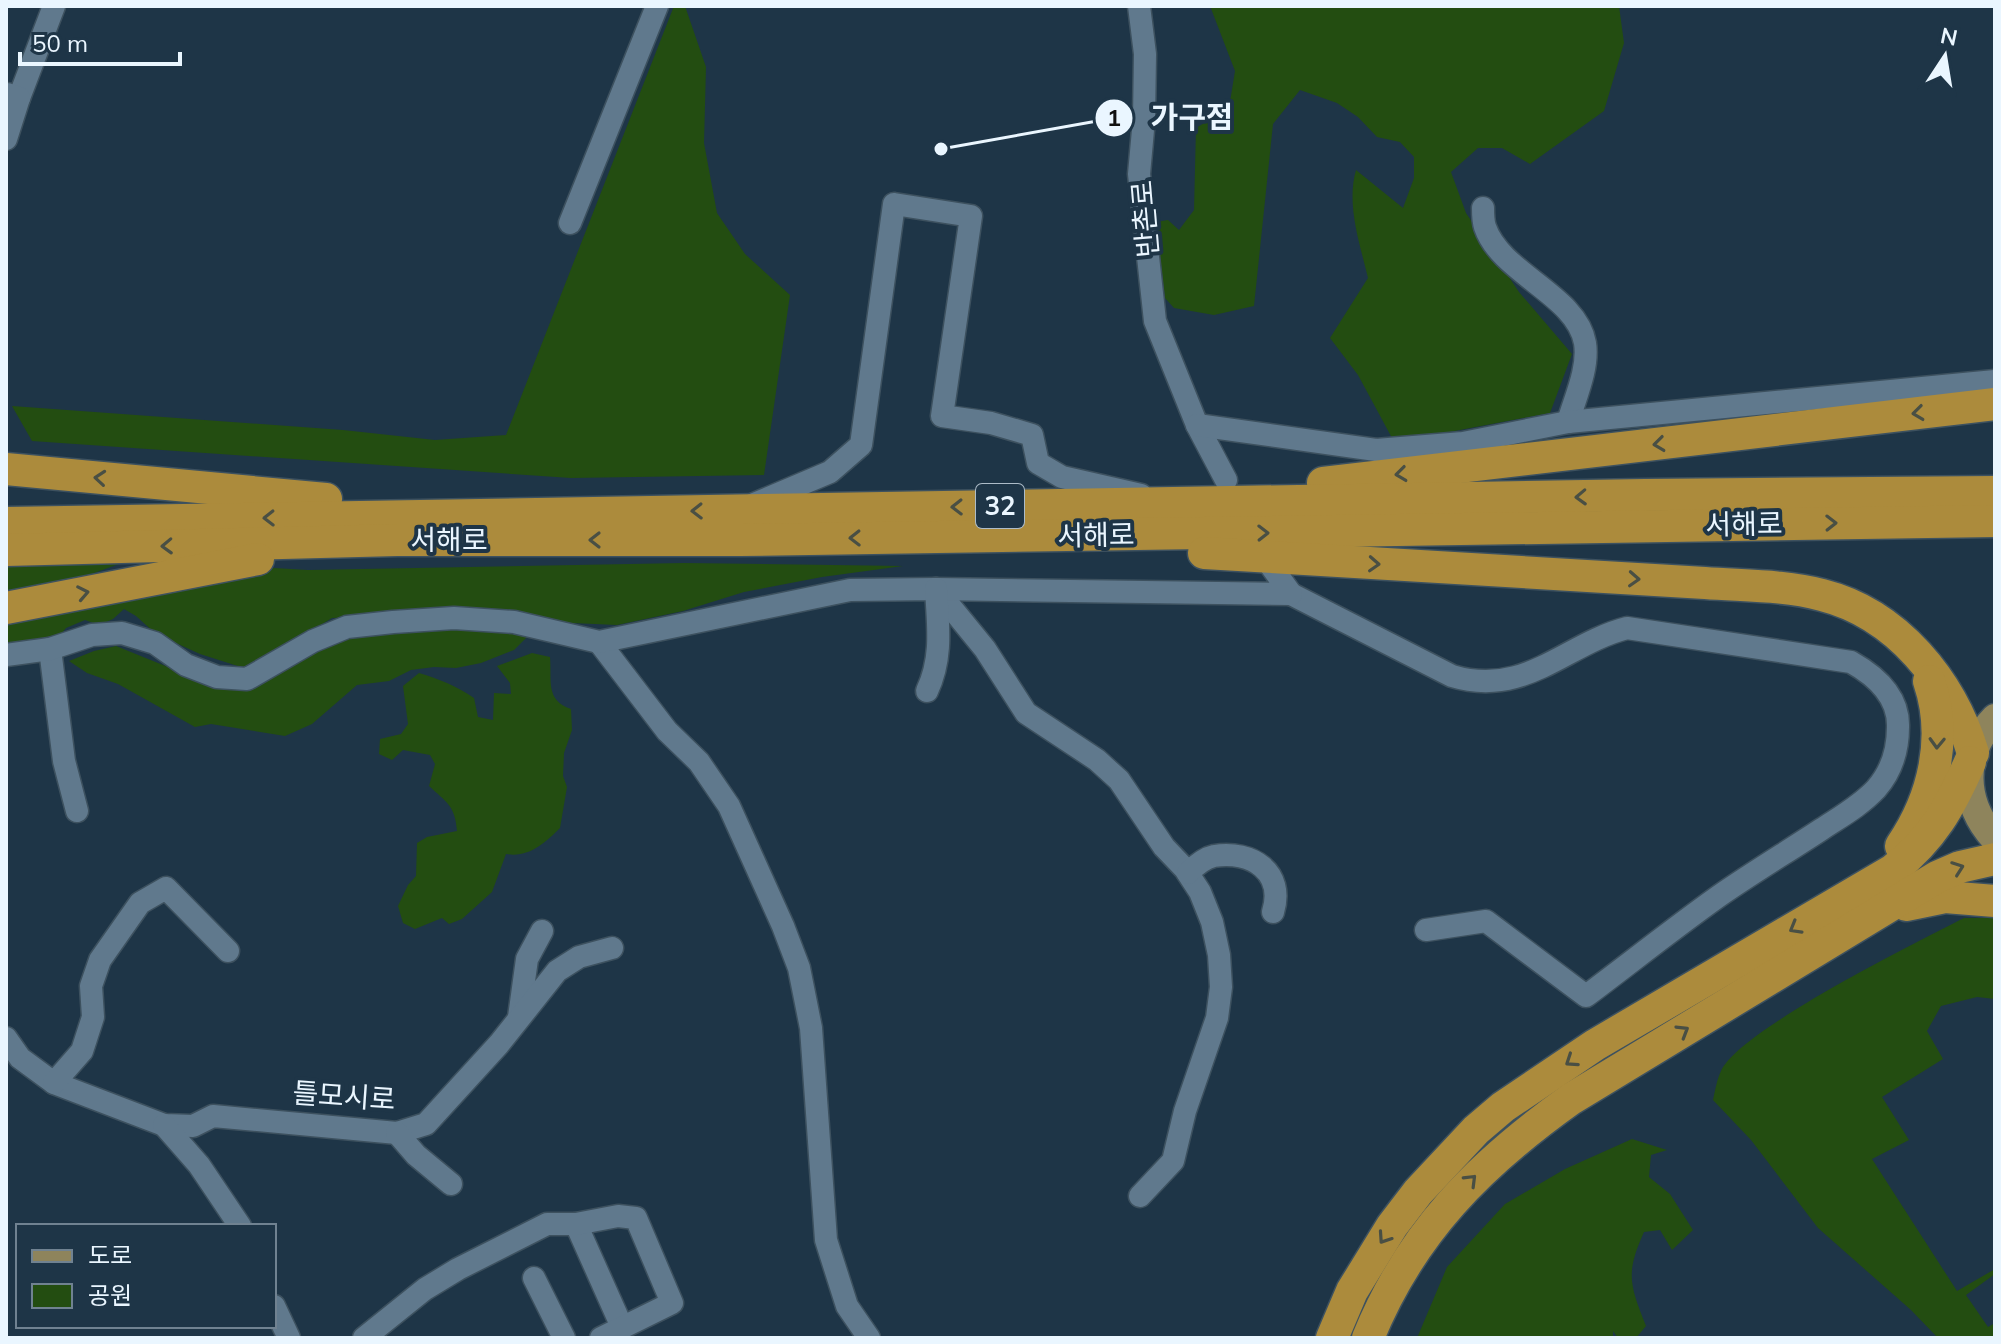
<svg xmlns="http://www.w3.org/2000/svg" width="2001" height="1344" viewBox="0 0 2001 1344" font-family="Mulish,'Noto Sans KR',sans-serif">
  <rect width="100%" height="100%" fill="#1e3547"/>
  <!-- green -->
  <g fill="#234d11">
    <polygon points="674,6 685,6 706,67 704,143 717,213 745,254 790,295 764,475 571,478 32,441 12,406 343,430 435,440 506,435"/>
    <path d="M1210,6H1619L1624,43L1604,111L1530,164L1502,148H1478L1451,172L1466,213L1519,292L1572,354L1550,413L1444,433L1392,438L1358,375L1330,338L1368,278C1360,244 1346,205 1356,170L1403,208L1414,178V157L1400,142L1377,137L1358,117L1337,103L1300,90L1273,124L1254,306L1214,315L1174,308L1165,298L1156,222L1168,220L1179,230L1194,210L1196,128L1229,108L1235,71Z"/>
    <polygon points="82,563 119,564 72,581 6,595 6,564"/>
    <polygon points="684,563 903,566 822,577 744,592 683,611 617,625 572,623 508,612 332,618 258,664 244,668 200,654 156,634 136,616 124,609 113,619 99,625 85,620 66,628 58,638 6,645 6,616 274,568 308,570"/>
    <polygon points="433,629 474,629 528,636 514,650 481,663 456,668 434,667 411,670 389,681 357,685 312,724 285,736 211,724 195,727 118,684 87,673 69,661 94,651 116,646 200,680 243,687 262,684 309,653 344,640 376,633"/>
    <path d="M532,653L550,657C552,681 545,700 571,709L572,730L564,753L563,776L567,787L560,828C545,843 529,858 506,854L492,892L462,919L449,924L442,918L415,929L403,923L398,906L408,885L416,876L417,843L427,837L457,831C455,805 446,802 429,786L435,764L430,755L403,750L392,760L379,754L380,739L401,734L408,724L403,686L419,673C439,679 457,686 474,698L478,717L493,720L494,693L511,694L510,683L497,666Z"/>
    <path d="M1964,918H1995V999L1977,997L1941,1006L1927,1031L1943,1059L1882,1097L1909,1140L1872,1159L1957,1291L1995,1269V1274L1966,1295L1988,1327L1995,1323V1338H1938L1911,1310L1818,1228L1751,1140L1713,1100C1715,1091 1717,1079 1721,1071C1741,1029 1917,942 1964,918Z"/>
    <path d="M1632,1139L1667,1150L1651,1155L1649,1177L1670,1194L1693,1230L1672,1250L1660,1230L1644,1232C1625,1274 1630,1285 1646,1326L1636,1338H1618L1613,1331V1338H1417L1447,1267L1505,1204L1565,1169Z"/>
  </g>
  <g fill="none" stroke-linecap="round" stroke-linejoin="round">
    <defs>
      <g id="minor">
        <polyline points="1139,6 1145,54 1144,119 1139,174 1155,321 1197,425 1226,480"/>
        <polyline points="19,98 54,6"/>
        <polyline points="6,139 19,98 7,94"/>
        <path d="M1483,208C1483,214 1483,221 1485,227C1501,274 1577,295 1585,343C1589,368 1575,398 1568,422"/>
        <polyline points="570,223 657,6"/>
        <polyline points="1197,425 1376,450 1463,443 1568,422 1995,381"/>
        <polyline points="752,505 830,472 861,445 894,204 971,216 942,416 991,423 1032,435 1038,463 1062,477 1141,495"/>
        <polyline points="936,589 985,649 1026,713 1097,760 1119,780 1164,847 1185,869 1200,892 1212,922 1219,955 1221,987 1217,1018 1185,1111 1173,1161 1140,1196"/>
        <path d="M1291,594L1452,676C1525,698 1565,644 1627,628L1851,662C1876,676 1899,696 1898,727C1898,750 1891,772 1876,789C1860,806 1840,817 1822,829C1787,852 1752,873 1719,896C1674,928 1630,963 1586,996L1486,921L1426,930"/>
        <polyline points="599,642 667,731 699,762 729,806 783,926 799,968 811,1028 826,1240 847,1306 869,1338"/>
        <polyline points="50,649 64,761 77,811"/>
        <polyline points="6,655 50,649 92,635 122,633 155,643 186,665 217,677 247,679 313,641 347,627 393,622 454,618 514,622 599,642 850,590 936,589 1291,594 1271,566"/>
        <path d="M927,691C943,657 938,625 936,589"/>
        <path d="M1188,873C1195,866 1204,858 1214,856C1252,850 1285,872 1273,912"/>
        <polyline points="519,1017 527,959 542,931"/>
        <polyline points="6,1038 20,1058 54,1083 164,1125 193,1126 213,1116 397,1133 426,1124 499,1044 557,971 579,957 612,948"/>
        <polyline points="54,1083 82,1051 93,1017 91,986 100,960 140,903 166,888 228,951"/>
        <polyline points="164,1125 199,1165 240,1226"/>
        <polyline points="397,1133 416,1155 451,1184"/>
        <polyline points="576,1224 622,1327"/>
        <polyline points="534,1278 564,1338"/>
        <polyline points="274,1306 289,1338"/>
        <polyline points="364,1338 425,1289 458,1269 547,1224 576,1224 618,1216 636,1218 672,1303 601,1338"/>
      </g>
      <path id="major" d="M1995,718C1960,754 1962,803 1995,839"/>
      <g id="highway">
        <polyline points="6,469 326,499"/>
        <polyline points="1323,483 1995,404"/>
        <polyline points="6,523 1645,495 1995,492"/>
        <polyline points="6,550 397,540 740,540 1995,521"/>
        <path d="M1204,553L1705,583C1744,586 1784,585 1822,595C1897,614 1951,681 1973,753"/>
        <polyline points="6,608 258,559"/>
        <path d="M1901,846C1934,798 1948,737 1929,681"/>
        <polyline points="1906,905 1945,897 1995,901"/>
        <path d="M1332,1338L1352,1291L1392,1226L1418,1192L1476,1130L1503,1107L1595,1045L1893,870C1933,838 1950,807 1970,762"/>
        <path d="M1368,1338C1411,1232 1480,1164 1571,1099L1937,877L1960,867L1995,859"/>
      </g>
    </defs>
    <!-- minor casing -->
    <use href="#minor" stroke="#3d515f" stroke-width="25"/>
    <!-- major casing -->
    <use href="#major" stroke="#3d515f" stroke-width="31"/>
    <!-- highway casing -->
    <use href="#highway" stroke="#3d515f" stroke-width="35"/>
    <!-- minor -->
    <use href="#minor" stroke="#60798d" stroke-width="22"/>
    <!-- major -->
    <use href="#major" stroke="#8e845c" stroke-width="28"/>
    <!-- highway -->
    <use href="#highway" stroke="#ac8b3c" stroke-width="32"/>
  </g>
  <!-- one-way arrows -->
  <defs><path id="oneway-chevron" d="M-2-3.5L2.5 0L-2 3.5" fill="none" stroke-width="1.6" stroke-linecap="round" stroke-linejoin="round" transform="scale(2)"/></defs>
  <g stroke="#494f44">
    <use href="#oneway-chevron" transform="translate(1918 413) rotate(173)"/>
    <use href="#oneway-chevron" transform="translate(1659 444) rotate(173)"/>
    <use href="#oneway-chevron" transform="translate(1401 474) rotate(173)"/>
    <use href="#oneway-chevron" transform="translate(100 478) rotate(-175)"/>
    <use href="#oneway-chevron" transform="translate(1581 497) rotate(178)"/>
    <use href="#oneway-chevron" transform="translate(957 507) rotate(179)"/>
    <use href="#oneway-chevron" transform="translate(697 511) rotate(179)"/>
    <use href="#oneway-chevron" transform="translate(269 518) rotate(179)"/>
    <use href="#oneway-chevron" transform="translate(1831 523) rotate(-1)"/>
    <use href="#oneway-chevron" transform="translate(1263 533) rotate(-1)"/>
    <use href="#oneway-chevron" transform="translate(855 538) rotate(179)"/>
    <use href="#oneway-chevron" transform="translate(595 540) rotate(180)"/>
    <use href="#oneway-chevron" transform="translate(167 546) rotate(178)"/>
    <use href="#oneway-chevron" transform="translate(1374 564) rotate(3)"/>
    <use href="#oneway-chevron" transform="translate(1634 579) rotate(3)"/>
    <use href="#oneway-chevron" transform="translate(83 593) rotate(-11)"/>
    <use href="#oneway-chevron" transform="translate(1937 743) rotate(92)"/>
    <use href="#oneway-chevron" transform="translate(1958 868) rotate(-20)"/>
    <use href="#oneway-chevron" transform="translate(1795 928) rotate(150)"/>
    <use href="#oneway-chevron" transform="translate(1683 1031) rotate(-31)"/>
    <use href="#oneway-chevron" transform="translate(1571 1061) rotate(146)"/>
    <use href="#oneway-chevron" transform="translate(1471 1180) rotate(-45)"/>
    <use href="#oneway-chevron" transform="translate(1384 1238) rotate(124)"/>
  </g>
  <g text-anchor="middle" stroke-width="8" stroke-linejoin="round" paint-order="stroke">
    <!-- shield labels -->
    <rect fill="#1e3547" stroke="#adbcc8" stroke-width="2" x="976" y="484" width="48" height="44" rx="6"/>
    <g font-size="26" font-weight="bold" fill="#eaf6ff">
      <text x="1000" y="515">32</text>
    </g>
    <!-- street labels -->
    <g font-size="28" fill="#eaf6ff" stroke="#1e3547">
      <text transform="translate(1145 219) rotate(-95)" y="10">반촌로</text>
      <text transform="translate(1744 524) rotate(-1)" y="10">서해로</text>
      <text transform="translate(1096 535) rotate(-1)" y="10">서해로</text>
      <text x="449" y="550">서해로</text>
      <text transform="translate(344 1096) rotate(4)" y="10">틀모시로</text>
    </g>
  </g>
  <!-- callouts -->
  <path fill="none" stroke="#eaf6ff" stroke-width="3" d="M941 149L1114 118"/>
  <g fill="#eaf6ff" stroke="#1e3547" stroke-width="3">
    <circle cx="941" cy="149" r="8"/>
    <circle cx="1114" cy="118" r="20"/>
  </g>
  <g font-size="24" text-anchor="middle" font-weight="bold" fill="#111">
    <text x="1114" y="126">1</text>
  </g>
  <g font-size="30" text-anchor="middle" font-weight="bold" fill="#eaf6ff" stroke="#1e3547" stroke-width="8" stroke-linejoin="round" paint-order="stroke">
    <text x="1192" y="128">가구점</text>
  </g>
  <!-- border -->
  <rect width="2001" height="1344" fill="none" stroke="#eaf6ff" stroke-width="16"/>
  <!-- legend -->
  <rect x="16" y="1224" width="260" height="104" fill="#1e3547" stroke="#708291" stroke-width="2"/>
  <rect x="32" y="1250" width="40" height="12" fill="#8e845c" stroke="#708291" stroke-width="2"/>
  <text x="88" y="1264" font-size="24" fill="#eaf6ff">도로</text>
  <rect x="32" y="1284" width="40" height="24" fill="#234d11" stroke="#708291" stroke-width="2"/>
  <text x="88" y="1304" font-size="24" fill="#eaf6ff">공원</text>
  <!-- north arrow -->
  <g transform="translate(1945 56) rotate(12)" stroke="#1e3547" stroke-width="6" paint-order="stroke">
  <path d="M0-6L14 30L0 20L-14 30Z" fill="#eaf6ff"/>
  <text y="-12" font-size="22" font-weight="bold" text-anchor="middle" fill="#eaf6ff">N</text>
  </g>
  <!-- scale -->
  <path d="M20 52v12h160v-12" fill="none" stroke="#eaf6ff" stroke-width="4"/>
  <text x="32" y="52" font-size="24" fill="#eaf6ff" stroke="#1e3547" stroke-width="6" paint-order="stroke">50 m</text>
</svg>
